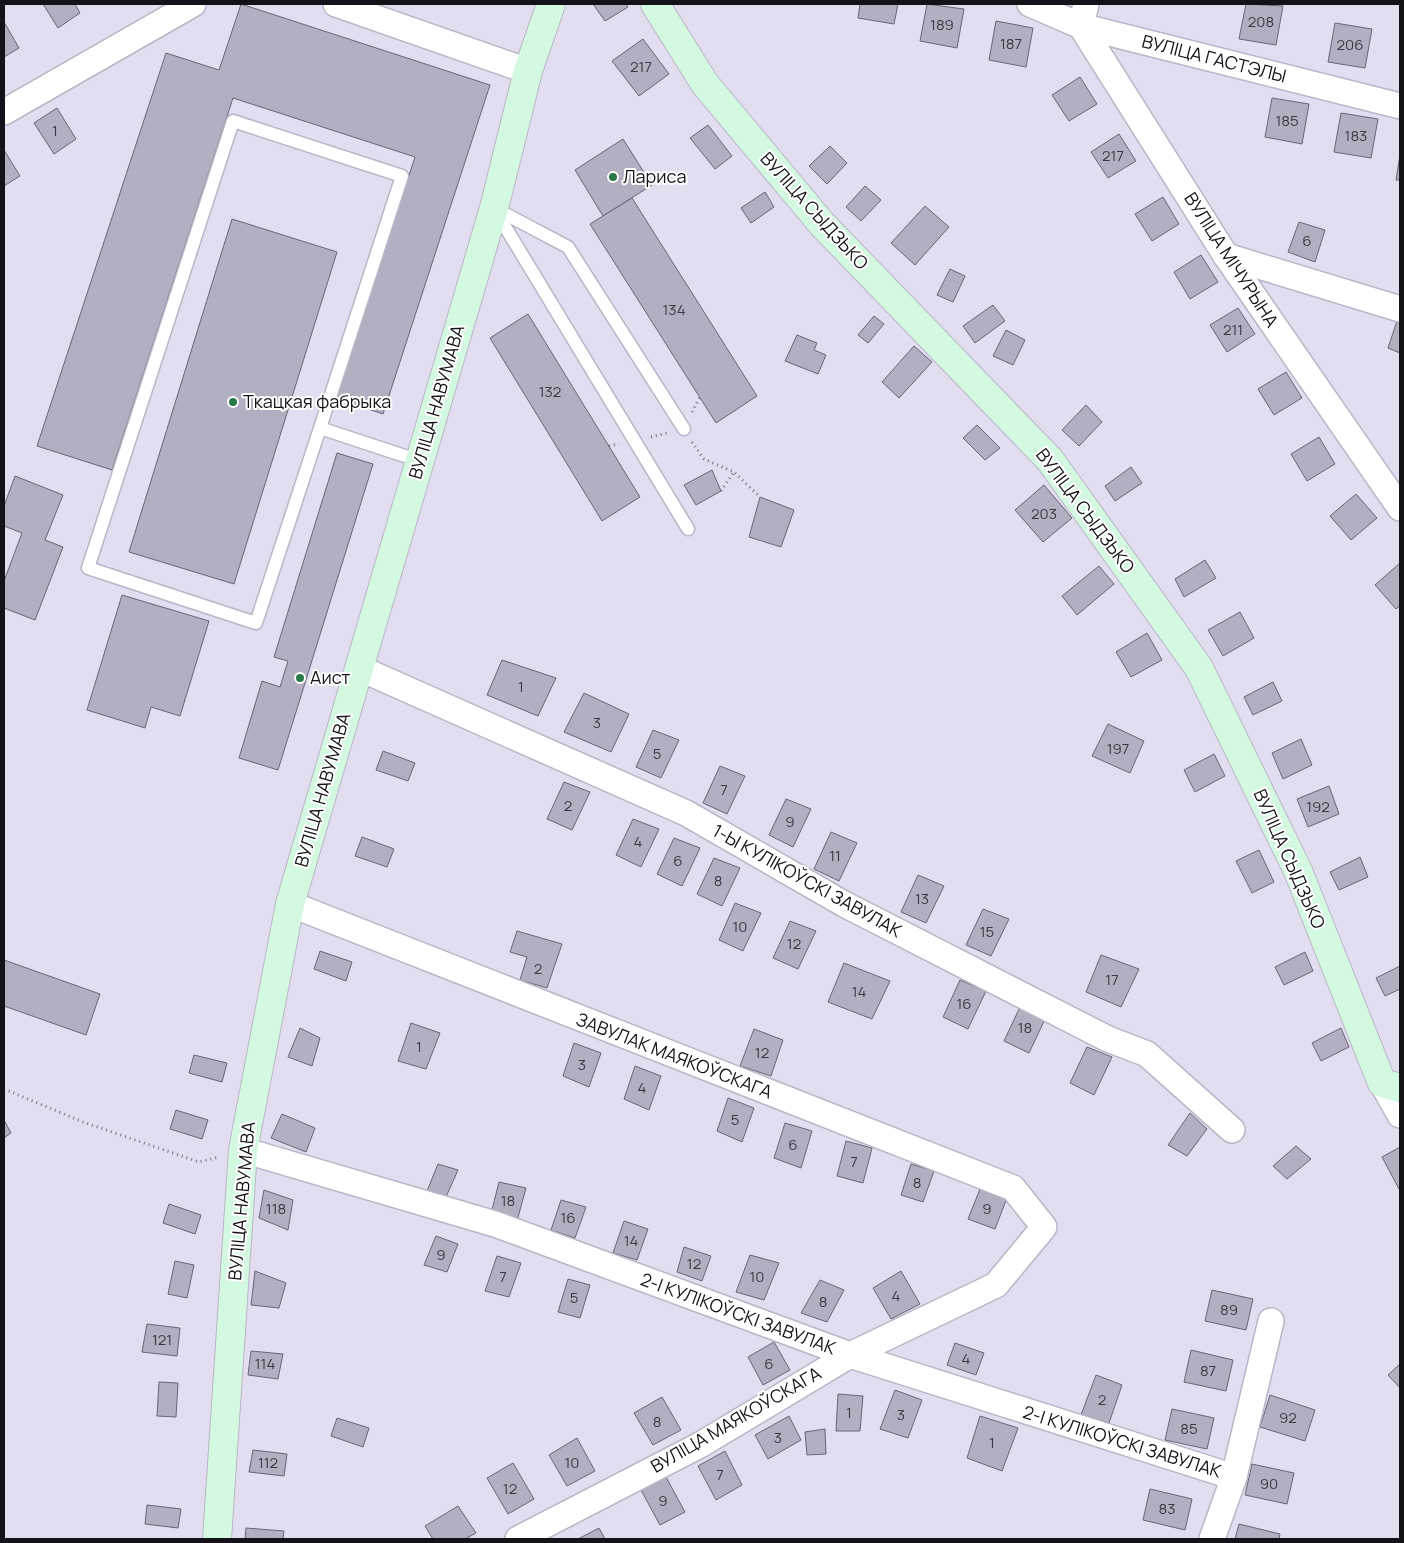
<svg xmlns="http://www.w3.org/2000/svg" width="1404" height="1543" viewBox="0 0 1404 1543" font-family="Manrope,sans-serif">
  <rect width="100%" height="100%" fill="#e2ddef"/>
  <!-- building -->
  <g fill="#b3aec0" stroke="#696575">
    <polygon points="43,4 75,4 80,13 58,28"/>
    <polygon points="241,4 490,85 383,414 336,398 415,157 233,98 112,470 37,446 166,53 219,70"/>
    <polygon points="593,4 626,4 628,7 605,21"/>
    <polygon points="860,4 898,4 894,24 858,18"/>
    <polygon points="927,4 964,9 957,48 920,41"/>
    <polygon points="1246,4 1283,6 1276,45 1239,39"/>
    <polygon points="996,21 1033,28 1026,67 989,60"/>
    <polygon points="4,22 19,48 4,57"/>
    <polygon points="1335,23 1372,29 1365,68 1328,62"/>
    <polygon points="643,39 669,74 639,96 612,61"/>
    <polygon points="1080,77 1097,104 1069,121 1052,95"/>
    <polygon points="1272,98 1309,104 1302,144 1265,137"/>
    <polygon points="57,108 76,139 54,154 34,123"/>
    <polygon points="1341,113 1378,119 1371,158 1334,152"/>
    <polygon points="708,125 732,156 715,169 690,138"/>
    <polygon points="1119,134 1136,161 1108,178 1091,152"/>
    <polygon points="623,139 652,185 603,216 575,170"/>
    <polygon points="830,146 847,163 827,184 809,166"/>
    <polygon points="4,150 20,176 4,186"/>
    <polygon points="1400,155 1400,180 1396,180"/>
    <polygon points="865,186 881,200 861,221 846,207"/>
    <polygon points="765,192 774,207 751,223 741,208"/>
    <polygon points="1163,197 1179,224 1152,241 1135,214"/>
    <polygon points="632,198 757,396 716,423 590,224"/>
    <polygon points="925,206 949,227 915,265 891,243"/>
    <polygon points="232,219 337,252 234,584 129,552"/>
    <polygon points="1299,222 1325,230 1315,262 1288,252"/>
    <polygon points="1201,255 1218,282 1190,299 1174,272"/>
    <polygon points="950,269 965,276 953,302 937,295"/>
    <polygon points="993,305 1005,321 975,343 963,326"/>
    <polygon points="1238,308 1255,334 1227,352 1210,325"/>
    <polygon points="528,314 640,497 602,521 490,338"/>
    <polygon points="874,316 884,324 868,343 858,335"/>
    <polygon points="1397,321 1400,322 1400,353 1388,348"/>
    <polygon points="1006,330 1025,340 1013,365 993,356"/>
    <polygon points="797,335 817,343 814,350 826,355 818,374 785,361"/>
    <polygon points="914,346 932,362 899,398 882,382"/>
    <polygon points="1286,372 1302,398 1274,415 1258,389"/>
    <polygon points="1086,405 1102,422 1079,446 1062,430"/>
    <polygon points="977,425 1000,448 985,460 963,438"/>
    <polygon points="1319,437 1335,464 1307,481 1291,454"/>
    <polygon points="337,453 373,464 278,770 239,758 262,681 280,687 288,661 274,657"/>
    <polygon points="1131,467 1142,483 1115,501 1105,486"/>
    <polygon points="712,470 721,491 696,505 684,485"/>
    <polygon points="15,476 63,495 45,540 63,547 35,620 4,608 4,581 22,533 4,526 4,506"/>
    <polygon points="1044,485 1072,518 1043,542 1015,510"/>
    <polygon points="1356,494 1377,518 1351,540 1330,516"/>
    <polygon points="760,497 794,510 781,547 749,537"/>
    <polygon points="1205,560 1216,578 1184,597 1175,579"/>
    <polygon points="1400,563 1400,606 1396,609 1375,585"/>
    <polygon points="1099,566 1114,584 1077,615 1062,596"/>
    <polygon points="122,595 209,621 180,716 151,707 145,728 87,710"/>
    <polygon points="1240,612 1254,638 1223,656 1208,630"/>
    <polygon points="1147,633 1162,660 1131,677 1116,652"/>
    <polygon points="502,660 556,678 538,716 487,695"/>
    <polygon points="1273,682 1282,701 1253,715 1244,697"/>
    <polygon points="584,693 629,714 611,752 564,732"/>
    <polygon points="1108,724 1144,741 1130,773 1092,756"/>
    <polygon points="653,730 679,740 661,778 636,767"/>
    <polygon points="1301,739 1312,765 1283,779 1272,753"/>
    <polygon points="383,751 415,763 408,781 376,770"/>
    <polygon points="1214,754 1225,776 1195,792 1184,770"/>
    <polygon points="720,766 745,776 727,814 703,803"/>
    <polygon points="564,782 590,792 572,830 547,819"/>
    <polygon points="1329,786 1339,814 1308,827 1297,799"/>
    <polygon points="786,799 811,809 793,847 769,835"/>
    <polygon points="633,819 659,829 641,867 616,855"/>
    <polygon points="831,832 857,843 839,881 814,869"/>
    <polygon points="362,837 394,849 387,867 355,856"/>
    <polygon points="674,838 700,848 682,886 657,874"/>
    <polygon points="1259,850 1274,882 1252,893 1236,861"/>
    <polygon points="1360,857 1368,877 1339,890 1330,872"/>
    <polygon points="714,858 740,868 722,906 697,894"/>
    <polygon points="918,875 944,886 926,923 901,912"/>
    <polygon points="735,903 761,913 743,951 719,940"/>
    <polygon points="983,909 1009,919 991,956 966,945"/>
    <polygon points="790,921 816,931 798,969 773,958"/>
    <polygon points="517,931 562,944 547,988 520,980 527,957 510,952"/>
    <polygon points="320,951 352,962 346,981 314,969"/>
    <polygon points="1305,952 1313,971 1284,985 1275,967"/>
    <polygon points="1101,955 1139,969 1121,1007 1086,992"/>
    <polygon points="4,960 100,994 86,1035 4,1006"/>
    <polygon points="844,963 890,981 872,1019 828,1002"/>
    <polygon points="1400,966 1400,989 1385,996 1376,978"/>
    <polygon points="960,980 986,991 968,1029 943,1017"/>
    <polygon points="1021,1005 1047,1015 1029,1053 1004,1041"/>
    <polygon points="411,1023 440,1033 426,1069 398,1061"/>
    <polygon points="300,1028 320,1038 312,1066 288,1057"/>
    <polygon points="1341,1028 1349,1047 1321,1061 1312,1043"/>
    <polygon points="754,1029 783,1040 771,1076 740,1066"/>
    <polygon points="574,1043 601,1053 589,1087 563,1076"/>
    <polygon points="1087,1047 1112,1057 1094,1095 1070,1083"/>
    <polygon points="194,1055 227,1063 222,1082 189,1073"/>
    <polygon points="635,1066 661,1076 649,1110 624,1099"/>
    <polygon points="728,1098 754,1108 742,1142 717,1131"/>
    <polygon points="176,1110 208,1120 202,1139 170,1129"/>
    <polygon points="1190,1113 1207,1129 1187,1156 1168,1145"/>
    <polygon points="282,1114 315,1128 306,1152 271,1138"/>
    <polygon points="4,1120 11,1133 4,1138"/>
    <polygon points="785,1123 812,1131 801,1168 774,1158"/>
    <polygon points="846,1141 872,1148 863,1183 837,1176"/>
    <polygon points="1296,1146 1311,1159 1287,1179 1273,1166"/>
    <polygon points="1400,1147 1400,1188 1399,1189 1382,1157"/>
    <polygon points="438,1164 458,1170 446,1197 427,1191"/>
    <polygon points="911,1164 934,1171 923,1202 901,1195"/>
    <polygon points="499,1182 526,1188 517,1221 491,1214"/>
    <polygon points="980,1189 1007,1198 995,1229 968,1219"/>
    <polygon points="264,1190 293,1200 288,1230 259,1218"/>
    <polygon points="561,1200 586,1207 575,1238 551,1230"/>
    <polygon points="169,1204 201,1215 195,1234 163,1223"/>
    <polygon points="624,1221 648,1229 637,1260 613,1253"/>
    <polygon points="436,1236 458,1244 447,1272 424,1265"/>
    <polygon points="684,1247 711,1256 702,1281 677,1272"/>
    <polygon points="750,1255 779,1263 764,1300 736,1292"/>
    <polygon points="497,1256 521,1263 509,1297 485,1291"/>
    <polygon points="175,1261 194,1265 187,1298 168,1294"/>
    <polygon points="255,1271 286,1283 279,1308 251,1305"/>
    <polygon points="901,1271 920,1304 891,1319 873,1288"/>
    <polygon points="568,1279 590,1285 580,1318 558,1312"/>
    <polygon points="820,1280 844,1290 827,1322 801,1313"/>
    <polygon points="1212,1290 1253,1299 1246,1330 1205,1321"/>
    <polygon points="147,1324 180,1328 177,1356 142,1352"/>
    <polygon points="774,1342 790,1370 763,1385 748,1357"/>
    <polygon points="955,1343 984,1353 976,1375 947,1365"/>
    <polygon points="1191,1350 1233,1360 1226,1391 1184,1382"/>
    <polygon points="251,1351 283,1354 278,1379 248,1375"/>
    <polygon points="1400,1364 1400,1388 1388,1375"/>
    <polygon points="1096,1375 1122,1385 1109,1423 1081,1415"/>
    <polygon points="159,1382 178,1383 176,1417 157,1416"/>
    <polygon points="895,1390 922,1400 908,1438 880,1429"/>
    <polygon points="838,1394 863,1396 860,1431 836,1431"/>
    <polygon points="1270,1395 1315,1410 1305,1441 1260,1427"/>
    <polygon points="662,1397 681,1430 653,1445 634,1413"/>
    <polygon points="1172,1409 1214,1418 1207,1449 1165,1440"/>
    <polygon points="789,1416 801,1440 768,1459 755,1435"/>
    <polygon points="980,1416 1018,1428 1002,1471 967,1458"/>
    <polygon points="337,1418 369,1428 363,1447 331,1436"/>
    <polygon points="825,1429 826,1454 807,1455 805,1432"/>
    <polygon points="577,1438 595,1471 567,1486 549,1455"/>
    <polygon points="253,1450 287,1454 284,1476 249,1472"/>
    <polygon points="725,1451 742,1485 716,1500 698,1466"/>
    <polygon points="513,1463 534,1499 508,1514 487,1478"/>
    <polygon points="1252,1464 1294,1473 1287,1504 1245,1495"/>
    <polygon points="666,1477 685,1512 660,1525 641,1490"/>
    <polygon points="1150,1489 1192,1499 1185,1530 1143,1520"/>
    <polygon points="147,1505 181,1509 178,1528 145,1524"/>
    <polygon points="458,1506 476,1533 465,1539 433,1539 425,1526"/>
    <polygon points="1239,1524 1280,1534 1279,1539 1235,1539"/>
    <polygon points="246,1528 284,1531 283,1539 245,1539"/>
    <polygon points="599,1528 605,1539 578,1539"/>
  </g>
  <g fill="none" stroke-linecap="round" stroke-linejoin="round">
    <defs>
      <g id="lane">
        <polyline points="494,208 568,247 684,429"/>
        <polyline points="495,210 688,529"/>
        <polyline points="320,428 402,176 233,121 88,568 256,623 320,428 420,461"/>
      </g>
      <g id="street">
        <polyline points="336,4 528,71"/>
        <polyline points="1030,4 1081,26 1400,106"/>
        <polyline points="1086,4 1081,26 1226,256 1400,508"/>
        <polyline points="4,112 193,4"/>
        <polyline points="1226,256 1400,309"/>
        <polyline points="359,668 686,813 844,904 1108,1039 1147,1054 1232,1130"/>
        <polyline points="290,904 1013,1188 1044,1227 996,1285 850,1355 700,1445 518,1539"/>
        <polyline points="1382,1083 1400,1115"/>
        <polyline points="243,1150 495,1224 850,1355 1234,1477"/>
        <polyline points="1212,1539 1234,1477 1271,1321"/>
      </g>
      <g id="secondary">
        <polyline points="655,4 705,84 822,224 1050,460 1199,668 1298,871 1382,1083 1400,1088"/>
        <polyline points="217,1539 243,1150 290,904 494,208 528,71 551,4"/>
      </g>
    </defs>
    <!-- lane casing -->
    <use href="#lane" stroke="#bab5c7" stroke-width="15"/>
    <!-- street casing -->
    <use href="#street" stroke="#bab5c7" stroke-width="28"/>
    <!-- secondary casing -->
    <use href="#secondary" stroke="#bab5c7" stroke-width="30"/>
    <!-- path -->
    <g stroke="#787581" stroke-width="3" stroke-dasharray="1 4" stroke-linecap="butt">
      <polyline points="692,412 700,397"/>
      <polyline points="651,437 667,433"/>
      <polyline points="692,442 704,459 734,472 760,497"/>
      <polyline points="609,446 619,444"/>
      <polyline points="721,491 734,472"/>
      <polyline points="4,1089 83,1122 199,1162 219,1157"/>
    </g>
    <!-- lane -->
    <use href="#lane" stroke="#fff" stroke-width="12"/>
    <!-- street -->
    <use href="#street" stroke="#fff" stroke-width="25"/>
    <!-- secondary -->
    <use href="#secondary" stroke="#d4f9e1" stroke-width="28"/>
  </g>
  <!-- markers -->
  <g fill="#2a7949" stroke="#fff" stroke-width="2">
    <circle cx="613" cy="177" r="5"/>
    <circle cx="233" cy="402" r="5"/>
    <circle cx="300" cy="678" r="5"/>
  </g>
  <g text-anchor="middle" stroke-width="4" stroke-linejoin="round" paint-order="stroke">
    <!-- number labels -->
    <g font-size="15" fill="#3c3942">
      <text x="1261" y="27">208</text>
      <text x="942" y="30">189</text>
      <text x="1011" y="49">187</text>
      <text x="1350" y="50">206</text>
      <text x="641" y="72">217</text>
      <text x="1287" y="126">185</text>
      <text x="55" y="136">1</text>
      <text x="1356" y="141">183</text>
      <text x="1113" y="161">217</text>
      <text x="1307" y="246">6</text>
      <text x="674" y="315">134</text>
      <text x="1233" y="335">211</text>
      <text x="550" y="397">132</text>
      <text x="1044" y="519">203</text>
      <text x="521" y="692">1</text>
      <text x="597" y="728">3</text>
      <text x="1118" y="754">197</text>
      <text x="657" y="759">5</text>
      <text x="724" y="795">7</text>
      <text x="568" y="811">2</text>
      <text x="1318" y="812">192</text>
      <text x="790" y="827">9</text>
      <text x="638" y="847">4</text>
      <text x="835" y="861">11</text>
      <text x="678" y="866">6</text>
      <text x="718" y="886">8</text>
      <text x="922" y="904">13</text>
      <text x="740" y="932">10</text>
      <text x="987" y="937">15</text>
      <text x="794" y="949">12</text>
      <text x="538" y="974">2</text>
      <text x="1112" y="985">17</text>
      <text x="859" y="997">14</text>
      <text x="964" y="1009">16</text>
      <text x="1025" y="1033">18</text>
      <text x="419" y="1052">1</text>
      <text x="762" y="1058">12</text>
      <text x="582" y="1070">3</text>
      <text x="642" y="1093">4</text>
      <text x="735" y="1125">5</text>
      <text x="793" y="1150">6</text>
      <text x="854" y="1167">7</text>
      <text x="917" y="1188">8</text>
      <text x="508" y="1206">18</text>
      <text x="276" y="1214">118</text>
      <text x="987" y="1214">9</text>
      <text x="568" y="1223">16</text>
      <text x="631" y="1246">14</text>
      <text x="441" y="1260">9</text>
      <text x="694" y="1269">12</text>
      <text x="503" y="1282">7</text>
      <text x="757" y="1282">10</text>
      <text x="896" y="1301">4</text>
      <text x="574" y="1303">5</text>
      <text x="823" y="1307">8</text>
      <text x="1229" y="1315">89</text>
      <text x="162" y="1345">121</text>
      <text x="966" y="1364">4</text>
      <text x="265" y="1369">114</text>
      <text x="769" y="1369">6</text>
      <text x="1208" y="1376">87</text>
      <text x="1102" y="1405">2</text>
      <text x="849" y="1418">1</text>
      <text x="901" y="1420">3</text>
      <text x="1288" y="1423">92</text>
      <text x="657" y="1427">8</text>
      <text x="1189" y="1434">85</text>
      <text x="778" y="1443">3</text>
      <text x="992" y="1448">1</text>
      <text x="268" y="1468">112</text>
      <text x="572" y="1468">10</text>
      <text x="720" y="1480">7</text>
      <text x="1269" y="1489">90</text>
      <text x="510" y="1494">12</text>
      <text x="663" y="1506">9</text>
      <text x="1167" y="1514">83</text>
    </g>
    <!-- street labels -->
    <g font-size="18" fill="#141218" stroke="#fff">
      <text transform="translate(1214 59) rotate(14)" y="6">ВУЛІЦА ГАСТЭЛЫ</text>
      <text transform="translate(814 211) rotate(48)" y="6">ВУЛІЦА СЫДЗЬКО</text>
      <text transform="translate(1231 260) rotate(57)" y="6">ВУЛІЦА МІЧУРЫНА</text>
      <text transform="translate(437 402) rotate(-74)" y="6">ВУЛІЦА НАВУМАВА</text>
      <text transform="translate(1085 511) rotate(53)" y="6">ВУЛІЦА СЫДЗЬКО</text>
      <text transform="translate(323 790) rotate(-74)" y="6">ВУЛІЦА НАВУМАВА</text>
      <text transform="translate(1289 859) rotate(66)" y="6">ВУЛІЦА СЫДЗЬКО</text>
      <text transform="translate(807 881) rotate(29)" y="6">1-Ы КУЛІКОЎСКІ ЗАВУЛАК</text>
      <text transform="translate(674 1056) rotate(21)" y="6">ЗАВУЛАК МАЯКОЎСКАГА</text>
      <text transform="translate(242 1201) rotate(-85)" y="6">ВУЛІЦА НАВУМАВА</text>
      <text transform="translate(738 1314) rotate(20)" y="6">2-І КУЛІКОЎСКІ ЗАВУЛАК</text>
      <text transform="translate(736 1420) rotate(-30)" y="6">ВУЛІЦА МАЯКОЎСКАГА</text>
      <text transform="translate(1122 1442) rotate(17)" y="6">2-І КУЛІКОЎСКІ ЗАВУЛАК</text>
    </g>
    <!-- poi labels -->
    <g font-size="18" fill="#141218" stroke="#fff" text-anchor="start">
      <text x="623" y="183">Лариса</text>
      <text x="243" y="408">Ткацкая фабрыка</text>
      <text x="310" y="684">Аист</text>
    </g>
  </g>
  <!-- border -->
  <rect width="1404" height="1543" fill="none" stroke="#141218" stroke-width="10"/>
</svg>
